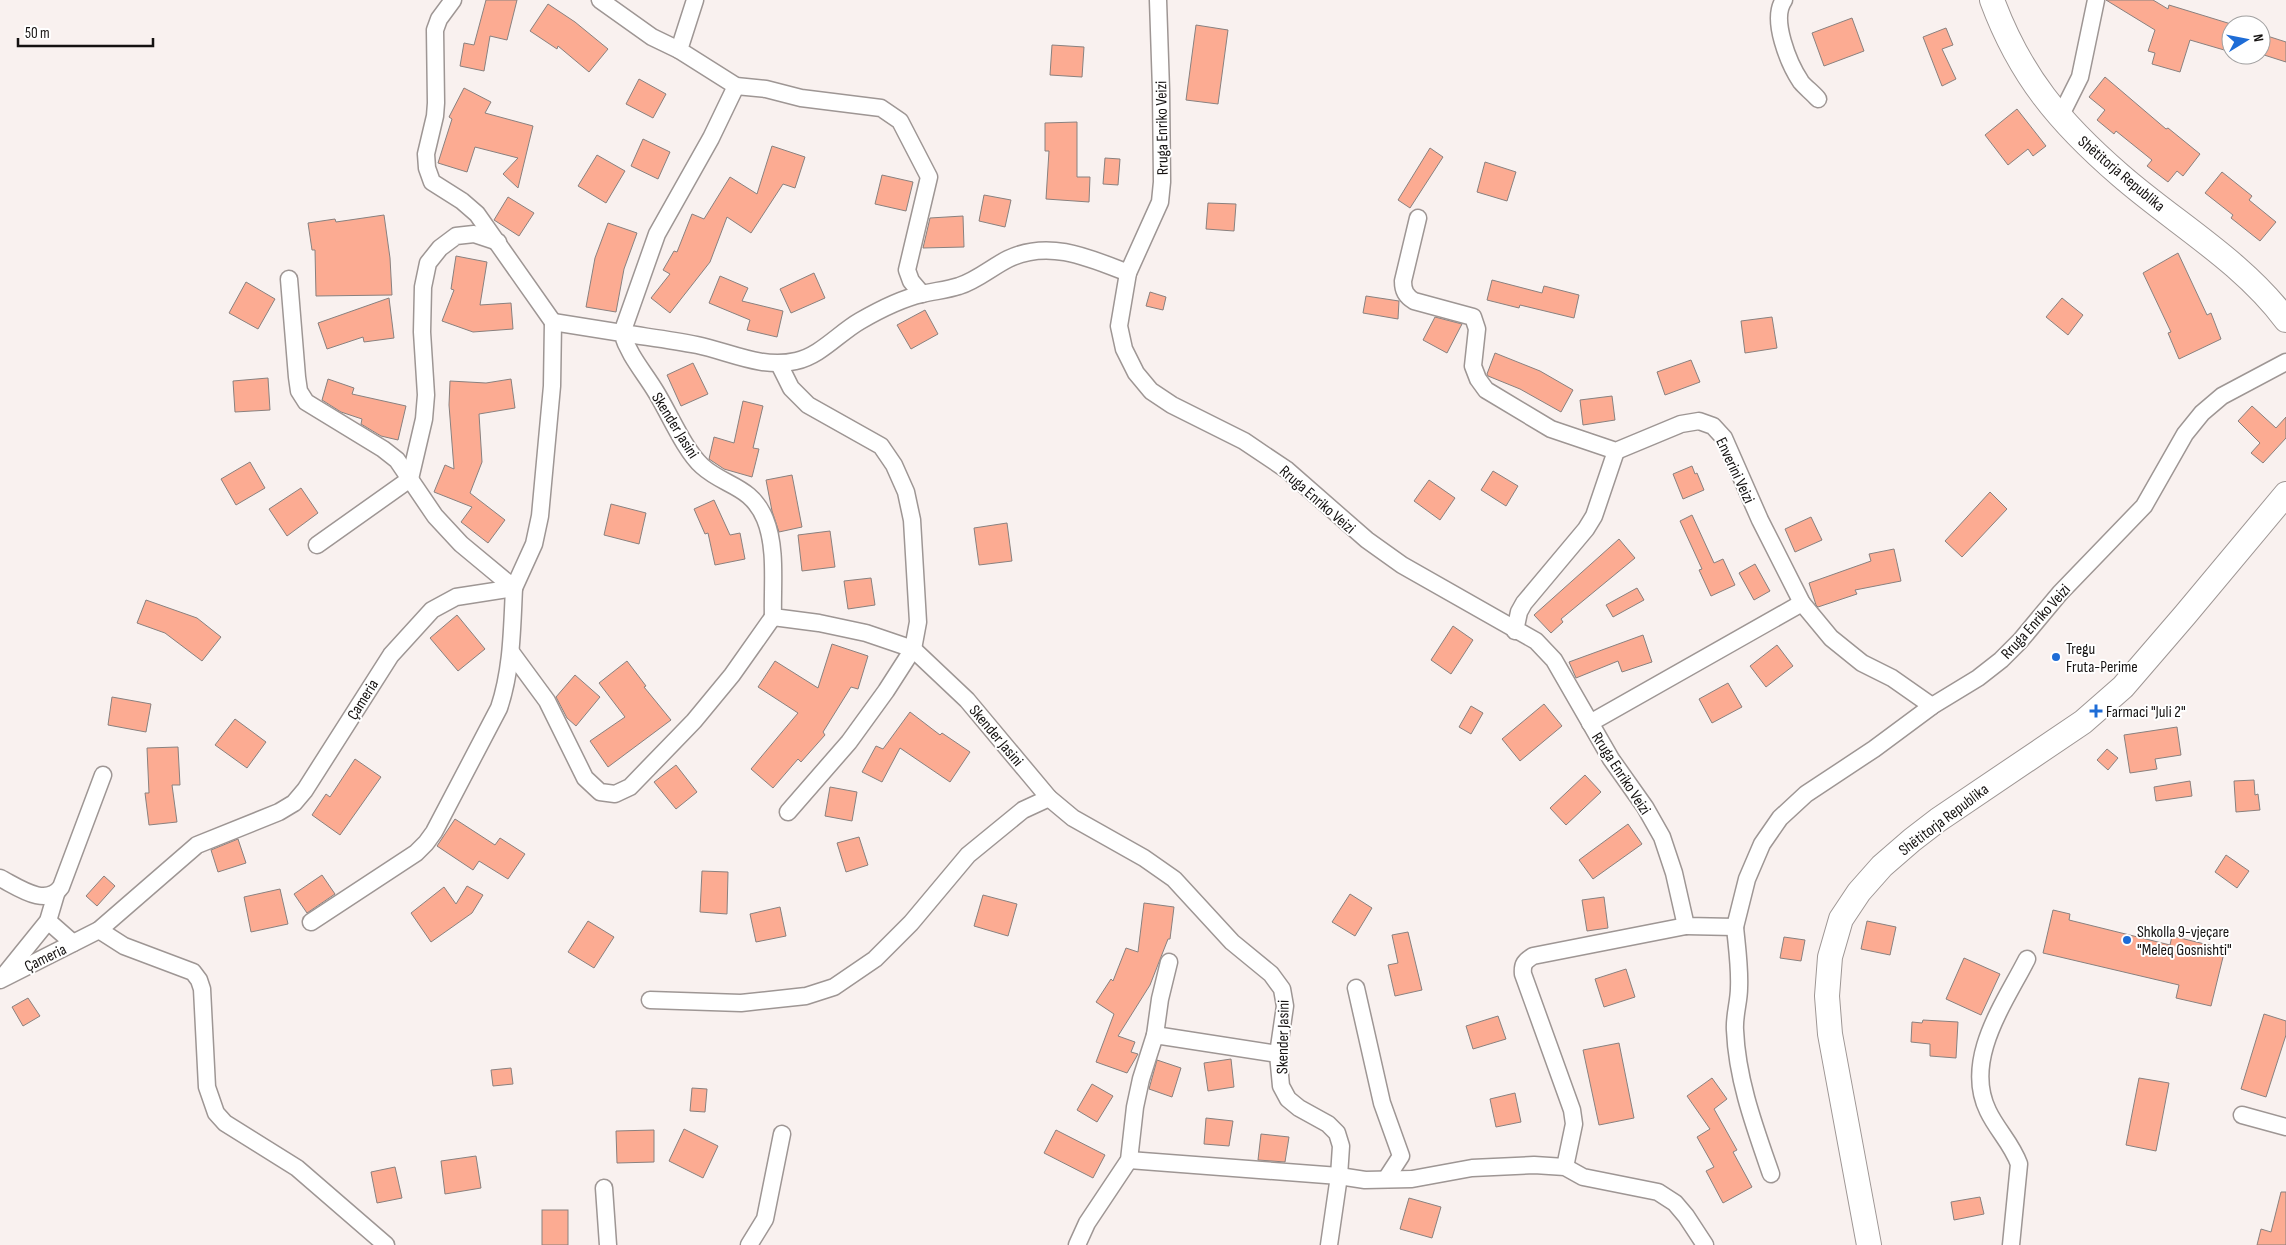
<svg xmlns="http://www.w3.org/2000/svg" width="2286" height="1245" viewBox="0 0 2286 1245" font-family="'Sofia Sans Condensed',sans-serif">
  <rect width="100%" height="100%" fill="#f9f1ef"/>
  <!-- building -->
  <g fill="#fcab92" stroke="#89817f">
    <polygon points="486,0 517,0 507,40 490,36 484,71 460,66 464,43 474,45"/>
    <polygon points="2106,0 2153,0 2168,9 2169,5 2231,24 2231,52 2190,40 2180,72 2152,64 2155,53 2148,51 2155,30"/>
    <polygon points="548,4 575,22 608,49 589,72 558,46 557,49 530,31"/>
    <polygon points="1852,18 1864,51 1824,66 1812,33"/>
    <polygon points="1196,25 1228,30 1218,104 1186,100"/>
    <polygon points="1946,28 1953,45 1942,49 1956,79 1942,86 1923,37"/>
    <polygon points="2261,34 2286,42 2286,62 2261,54"/>
    <polygon points="1052,45 1084,47 1082,77 1050,75"/>
    <polygon points="2105,77 2166,129 2168,128 2200,154 2183,176 2177,171 2168,182 2147,166 2152,160 2116,131 2114,134 2097,120 2105,110 2089,97"/>
    <polygon points="639,79 666,94 653,118 626,104"/>
    <polygon points="464,88 491,102 485,113 533,126 518,188 503,174 518,158 475,147 467,172 438,163 452,119 449,117"/>
    <polygon points="2017,109 2046,146 2033,156 2028,149 2008,165 1985,135"/>
    <polygon points="1077,122 1077,177 1090,177 1089,202 1046,199 1049,151 1045,151 1045,123"/>
    <polygon points="643,139 670,152 658,179 631,166"/>
    <polygon points="772,146 805,157 795,188 783,184 751,233 727,217 710,262 670,313 651,298 670,274 663,270 674,251 677,252 692,214 704,219 730,177 757,194"/>
    <polygon points="1430,148 1443,157 1410,208 1398,200"/>
    <polygon points="597,155 625,171 606,203 578,186"/>
    <polygon points="1105,158 1120,159 1118,185 1103,184"/>
    <polygon points="1485,162 1516,172 1507,201 1477,192"/>
    <polygon points="2222,172 2252,196 2249,200 2276,222 2260,241 2231,218 2233,215 2205,193"/>
    <polygon points="882,175 913,182 906,211 875,204"/>
    <polygon points="984,195 1011,200 1005,227 979,221"/>
    <polygon points="508,197 534,213 519,236 494,220"/>
    <polygon points="1208,203 1236,204 1234,231 1206,229"/>
    <polygon points="384,215 390,258 392,295 316,296 315,250 312,250 308,223 335,219 336,222"/>
    <polygon points="963,216 964,247 923,248 930,218"/>
    <polygon points="608,223 637,233 624,269 616,312 586,307 595,258"/>
    <polygon points="2178,253 2207,315 2211,313 2221,339 2179,359 2168,333 2171,332 2143,273"/>
    <polygon points="456,256 487,262 480,305 511,303 513,329 473,332 442,321 454,290 451,289"/>
    <polygon points="814,273 825,298 791,313 780,289"/>
    <polygon points="720,276 748,288 742,301 783,311 777,337 747,330 750,320 709,303"/>
    <polygon points="1492,280 1542,293 1544,286 1579,295 1574,318 1520,305 1519,308 1487,300"/>
    <polygon points="246,282 275,299 258,329 229,313"/>
    <polygon points="1150,292 1166,297 1163,310 1146,306"/>
    <polygon points="1366,296 1399,301 1398,319 1363,313"/>
    <polygon points="389,298 394,338 364,342 363,337 327,349 318,323"/>
    <polygon points="2062,298 2083,315 2068,335 2046,317"/>
    <polygon points="925,310 938,334 911,349 897,325"/>
    <polygon points="1435,317 1462,324 1447,353 1423,340"/>
    <polygon points="1772,317 1777,348 1745,353 1741,321"/>
    <polygon points="1495,353 1540,371 1573,390 1561,412 1520,389 1488,376 1487,374"/>
    <polygon points="1691,360 1700,382 1665,395 1657,372"/>
    <polygon points="693,363 708,394 681,406 667,375"/>
    <polygon points="268,378 270,410 235,412 233,381"/>
    <polygon points="328,379 354,388 352,394 406,406 398,440 381,436 361,424 362,419 341,412 322,400"/>
    <polygon points="511,379 515,408 479,414 482,462 470,493 505,520 488,543 461,522 472,507 434,492 445,465 454,469 449,405 450,381 486,383"/>
    <polygon points="1612,396 1615,420 1583,425 1580,400"/>
    <polygon points="743,401 763,406 753,448 759,449 752,477 724,469 709,459 714,437 734,443"/>
    <polygon points="2252,406 2276,428 2286,417 2286,438 2263,463 2251,453 2260,443 2238,421"/>
    <polygon points="250,462 265,488 236,505 221,479"/>
    <polygon points="1692,466 1695,474 1697,473 1704,490 1683,499 1673,474"/>
    <polygon points="1493,471 1518,486 1506,506 1481,490"/>
    <polygon points="792,475 802,527 779,532 772,511 766,480"/>
    <polygon points="1429,480 1455,498 1440,520 1414,501"/>
    <polygon points="301,488 318,513 287,536 269,509"/>
    <polygon points="1990,492 2007,509 1962,557 1945,541"/>
    <polygon points="714,500 730,535 740,533 745,559 715,565 708,533 705,534 694,509"/>
    <polygon points="611,504 646,513 639,544 604,535"/>
    <polygon points="1692,515 1714,563 1723,559 1735,585 1711,596 1699,570 1702,569 1680,521"/>
    <polygon points="1811,517 1822,540 1795,552 1785,529"/>
    <polygon points="1007,523 1012,561 979,565 974,528"/>
    <polygon points="830,531 835,567 802,571 798,535"/>
    <polygon points="1619,539 1635,558 1561,619 1563,622 1551,633 1534,615"/>
    <polygon points="1894,549 1901,581 1855,590 1857,594 1818,607 1816,605 1809,583 1871,561 1869,554"/>
    <polygon points="1755,564 1770,591 1754,600 1739,573"/>
    <polygon points="871,578 875,605 848,609 844,581"/>
    <polygon points="1637,588 1644,600 1613,617 1606,605"/>
    <polygon points="146,600 197,618 221,637 202,661 165,633 137,623"/>
    <polygon points="457,615 485,649 458,671 430,638"/>
    <polygon points="1453,626 1473,640 1451,674 1431,660"/>
    <polygon points="1643,635 1652,662 1622,672 1618,661 1576,678 1569,662"/>
    <polygon points="832,644 868,656 858,689 851,687 823,732 825,735 801,762 798,759 773,788 751,769 798,713 758,687 775,661 818,688"/>
    <polygon points="1777,645 1793,666 1766,687 1750,666"/>
    <polygon points="627,661 646,686 644,687 671,720 608,767 590,741 625,717 599,683"/>
    <polygon points="575,675 600,697 576,726 567,718 556,697"/>
    <polygon points="1728,683 1742,707 1712,723 1699,699"/>
    <polygon points="112,697 151,704 146,732 108,725"/>
    <polygon points="1544,704 1562,726 1520,761 1502,739"/>
    <polygon points="1471,706 1483,713 1471,734 1459,727"/>
    <polygon points="910,712 940,735 942,733 970,752 950,782 900,748 882,782 862,772 876,746 883,749"/>
    <polygon points="235,719 266,742 247,768 215,745"/>
    <polygon points="2177,727 2181,755 2155,759 2157,769 2130,773 2124,735"/>
    <polygon points="178,747 180,785 172,785 177,822 149,825 145,793 149,793 147,748"/>
    <polygon points="2107,749 2118,758 2108,770 2097,760"/>
    <polygon points="355,759 381,777 340,835 312,815 326,794 330,797"/>
    <polygon points="676,765 697,792 676,809 654,782"/>
    <polygon points="1585,775 1601,792 1566,825 1550,808"/>
    <polygon points="2254,780 2255,795 2258,794 2260,810 2236,812 2234,781"/>
    <polygon points="2190,781 2192,796 2156,801 2154,787"/>
    <polygon points="830,787 857,792 852,821 825,816"/>
    <polygon points="455,819 495,845 500,838 525,854 508,879 479,861 473,870 437,846"/>
    <polygon points="1628,824 1642,844 1593,879 1579,860"/>
    <polygon points="859,837 868,865 846,872 837,843"/>
    <polygon points="238,839 246,863 218,872 211,850"/>
    <polygon points="2226,855 2249,871 2237,888 2215,872"/>
    <polygon points="702,871 728,872 727,914 700,912"/>
    <polygon points="322,875 335,894 307,913 294,894"/>
    <polygon points="104,876 115,886 97,906 86,896"/>
    <polygon points="467,886 483,895 472,913 431,942 411,913 444,887 456,904"/>
    <polygon points="280,889 288,924 251,932 244,897"/>
    <polygon points="1350,894 1372,908 1355,936 1332,922"/>
    <polygon points="983,895 1017,904 1008,936 974,926"/>
    <polygon points="1604,897 1608,928 1587,931 1582,900"/>
    <polygon points="1144,903 1174,907 1170,939 1168,939 1150,985 1118,1036 1135,1042 1131,1052 1138,1054 1127,1073 1096,1062 1114,1014 1096,1002 1111,979 1113,981 1126,948 1138,952"/>
    <polygon points="780,907 786,936 756,942 750,914"/>
    <polygon points="2053,910 2070,914 2069,920 2170,945 2172,936 2225,949 2211,1006 2176,998 2179,985 2043,953"/>
    <polygon points="588,921 614,937 594,968 568,952"/>
    <polygon points="1867,921 1896,927 1890,955 1861,949"/>
    <polygon points="1408,932 1422,990 1395,996 1388,965 1398,963 1392,935"/>
    <polygon points="1784,937 1805,940 1801,961 1780,958"/>
    <polygon points="1964,958 2000,974 1981,1015 1946,999"/>
    <polygon points="1626,969 1635,997 1604,1007 1595,979"/>
    <polygon points="28,998 40,1016 23,1026 12,1007"/>
    <polygon points="2264,1014 2286,1021 2286,1035 2266,1097 2241,1089"/>
    <polygon points="1498,1016 1506,1039 1473,1049 1466,1026"/>
    <polygon points="1923,1020 1958,1022 1956,1058 1930,1056 1930,1044 1911,1042 1912,1022 1922,1023"/>
    <polygon points="1619,1043 1634,1118 1599,1125 1583,1050"/>
    <polygon points="1231,1059 1234,1087 1208,1091 1204,1063"/>
    <polygon points="1157,1060 1181,1068 1172,1097 1149,1089"/>
    <polygon points="511,1068 513,1084 493,1086 491,1070"/>
    <polygon points="1712,1078 1727,1099 1714,1109 1737,1150 1733,1152 1752,1187 1723,1203 1706,1171 1714,1167 1697,1137 1710,1129 1687,1096"/>
    <polygon points="2139,1078 2169,1083 2156,1151 2126,1145"/>
    <polygon points="1092,1084 1113,1096 1097,1122 1077,1110"/>
    <polygon points="692,1088 707,1089 705,1112 690,1111"/>
    <polygon points="1515,1093 1521,1122 1496,1127 1490,1099"/>
    <polygon points="1206,1118 1233,1121 1229,1146 1204,1144"/>
    <polygon points="684,1129 718,1146 703,1178 669,1161"/>
    <polygon points="654,1130 654,1162 617,1163 616,1131"/>
    <polygon points="1056,1130 1105,1155 1093,1178 1044,1153"/>
    <polygon points="1261,1134 1289,1137 1285,1162 1258,1160"/>
    <polygon points="476,1156 481,1188 445,1194 441,1161"/>
    <polygon points="395,1167 402,1198 377,1203 371,1172"/>
    <polygon points="2281,1192 2286,1192 2286,1245 2257,1245 2261,1229 2271,1232"/>
    <polygon points="1980,1197 1984,1214 1954,1220 1951,1202"/>
    <polygon points="1409,1198 1441,1207 1432,1238 1400,1229"/>
    <rect x="542" y="1210" width="26" height="35"/>
  </g>
  <g fill="none" stroke-linecap="round" stroke-linejoin="round">
    <defs>
      <g id="street">
        <polyline points="453,0 439,19 435,30 436,103 435,116 426,154 427,168 432,182 462,201 477,214 553,322"/>
        <polyline points="600,0 652,37 679,50"/>
        <polyline points="695,0 679,50 736,86 766,89 801,98 881,108 900,121 929,177 907,270 911,281 922,294"/>
        <polyline points="1158,0 1161,90 1162,182 1160,202 1128,273 1119,326 1124,349 1136,373 1151,391 1172,405 1244,441 1287,470 1367,540 1402,565 1536,641 1554,660 1611,759 1645,807 1662,837 1674,873 1686,926 1735,927 1747,879 1762,844 1780,818 1806,794 1874,749 1932,706 1978,678 2001,660 2020,641 2060,593 2144,506 2185,434 2202,413 2222,396 2286,362"/>
        <path d="M1784,0C1770,19 1789,64 1801,82C1806,88 1813,93 1818,99"/>
        <path d="M736,86L711,138L657,234L622,333C647,337 672,340 697,345C730,352 762,369 796,361C820,356 839,333 860,321C879,310 900,299 922,294C934,291 947,290 959,286C976,281 992,267 1008,259C1049,239 1090,258 1128,273"/>
        <polyline points="2060,117 2080,77 2096,0"/>
        <path d="M1418,218L1403,281C1403,291 1406,296 1414,301L1473,317L1477,329L1473,366L1478,379L1486,390L1551,429L1616,451L1681,424L1699,421L1713,426L1724,438L1760,520L1802,603L1831,638L1862,663L1892,678L1932,706"/>
        <path d="M289,279L297,377L299,391L306,402L383,449L397,460L435,516L461,544L514,588C512,629 512,669 499,708L434,832L426,843L416,853L311,922"/>
        <path d="M553,322L622,333C629,356 644,372 656,392C669,413 685,451 702,466C725,487 751,485 765,519C777,548 772,586 773,617L819,623L866,633L913,649L967,700L1049,798L1073,818L1144,858L1174,879L1232,942L1271,974L1282,989L1285,1006L1278,1054L1281,1086L1288,1099L1299,1108L1328,1124L1337,1133L1341,1146L1339,1176L1329,1245"/>
        <polyline points="779,364 791,388 808,405 881,446 894,465 906,492 912,520 918,622 913,649 886,691 849,742 788,812"/>
        <polyline points="317,545 410,479 424,419 426,395 422,332 423,287 428,263 440,248 456,236 474,234 498,242"/>
        <polyline points="1515,631 1519,612 1524,603 1586,529 1594,516 1616,451"/>
        <polyline points="511,652 547,701 585,778 600,792 615,794 630,787 694,721 732,675 773,617"/>
        <polyline points="1590,723 1802,603"/>
        <path d="M0,878C18,887 46,908 61,887L103,775"/>
        <polyline points="48,921 73,943"/>
        <path d="M1735,927C1737,948 1740,968 1739,988C1739,1002 1734,1016 1735,1030C1737,1080 1755,1128 1771,1174"/>
        <polyline points="99,930 124,946 193,972 199,980 202,989 207,1087 216,1113 225,1123 297,1168 386,1245"/>
        <polyline points="6,973 48,921 56,894"/>
        <polyline points="0,980 99,930 197,845 279,812 294,803 305,790 391,655 432,610 456,597 514,588 534,544 540,516 552,386 553,322"/>
        <polyline points="1356,988 1382,1103 1401,1156 1386,1179"/>
        <polyline points="650,1000 741,1003 806,996 834,987 875,959 911,923 968,855 1023,810 1049,798"/>
        <polyline points="1155,1035 1160,999 1169,962"/>
        <polyline points="2242,1115 2286,1127"/>
        <polyline points="1129,1160 1339,1176 1365,1180 1412,1179 1472,1168 1534,1165 1565,1167 1583,1177 1658,1192 1675,1203 1686,1216 1705,1245"/>
        <path d="M1565,1167L1574,1124L1572,1110L1523,974C1522,964 1525,961 1533,956L1686,926"/>
        <polyline points="604,1188 608,1245"/>
        <polyline points="749,1245 765,1219 782,1134"/>
        <polyline points="1077,1245 1087,1223 1129,1160 1135,1107 1141,1079 1155,1035 1278,1054"/>
        <path d="M2011,1245L2019,1164C2012,1144 1997,1130 1988,1111C1963,1060 2004,1004 2027,959"/>
      </g>
      <g id="secondary">
        <path d="M1992,0C2020,76 2060,123 2120,175C2175,223 2242,261 2286,320"/>
        <polyline points="1869,1245 1830,1034 1827,996 1830,957 1841,919 1859,892 1882,866 1912,840 1938,820 2083,722 2123,687 2185,615 2286,494"/>
      </g>
    </defs>
    <!-- street casing -->
    <use href="#street" stroke="#9e9694" stroke-width="19"/>
    <!-- secondary casing -->
    <use href="#secondary" stroke="#9e9694" stroke-width="26"/>
    <!-- street -->
    <use href="#street" stroke="#fff" stroke-width="16"/>
    <!-- secondary -->
    <use href="#secondary" stroke="#fff" stroke-width="24"/>
  </g>
  <!-- markers -->
  <g fill="#1e6cd6" stroke="#fff" stroke-width="2">
    <circle cx="2056" cy="657" r="5"/>
    <path d="M2093.5 703.5h5v5h5v5h-5v5h-5v-5h-5v-5h5z"/>
    <circle cx="2127" cy="940" r="5"/>
  </g>
  <g text-anchor="middle" stroke-width="4" stroke-linejoin="round" paint-order="stroke">
    <!-- street labels -->
    <g font-size="16" fill="#151211" stroke="#fff">
      <text transform="translate(1161 128) rotate(-91)" y="6">Rruga Enriko Veizi</text>
      <text transform="translate(2122 173) rotate(40)" y="6">Shëtitorja Republika</text>
      <text transform="translate(676 425) rotate(58)" y="6">Skender Jasini</text>
      <text transform="translate(1736 470) rotate(65)" y="6">Enverini Veizi</text>
      <text transform="translate(1318 499) rotate(41)" y="6">Rruga Enriko Veizi</text>
      <text transform="translate(2035 621) rotate(-48)" y="6">Rruga Enriko Veizi</text>
      <text transform="translate(362 699) rotate(-58)" y="6">Çameria</text>
      <text transform="translate(997 735) rotate(50)" y="6">Skender Jasini</text>
      <text transform="translate(1622 773) rotate(57)" y="6">Rruga Enriko Veizi</text>
      <text transform="translate(1943 819) rotate(-37)" y="6">Shëtitorja Republika</text>
      <text transform="translate(45 957) rotate(-26)" y="6">Çameria</text>
      <text transform="translate(1282 1037) rotate(-89)" y="6">Skender Jasini</text>
    </g>
    <!-- poi labels -->
    <g font-size="16" fill="#151211" stroke="#fff" text-anchor="start">
      <text x="2066" y="654">Tregu<tspan x="2066" dy="18">Fruta-Perime</tspan></text>
      <text x="2106" y="717">Farmaci "Juli 2"</text>
      <text x="2137" y="937">Shkolla 9-vjeçare<tspan x="2137" dy="18">"Meleq Gosnishti"</tspan></text>
    </g>
  </g>
  <!-- north arrow -->
  <g transform="translate(2246 40) rotate(80)"><circle r="24" fill="#ffffff" stroke="#a1a0a0"/>
  <path d="M0-4L9 19L0 12L-9 19Z" fill="#1e6cd6"/>
  <text y="-8" font-size="14" font-weight="bold" text-anchor="middle" fill="#151211">N</text>
  </g>
  <!-- scale -->
  <path d="M18 38v8h135v-8" fill="none" stroke="#151211" stroke-width="2.5"/>
  <text x="25" y="38" font-size="15" fill="#151211" stroke="#ffffff" stroke-width="4" paint-order="stroke">50 m</text>
</svg>
